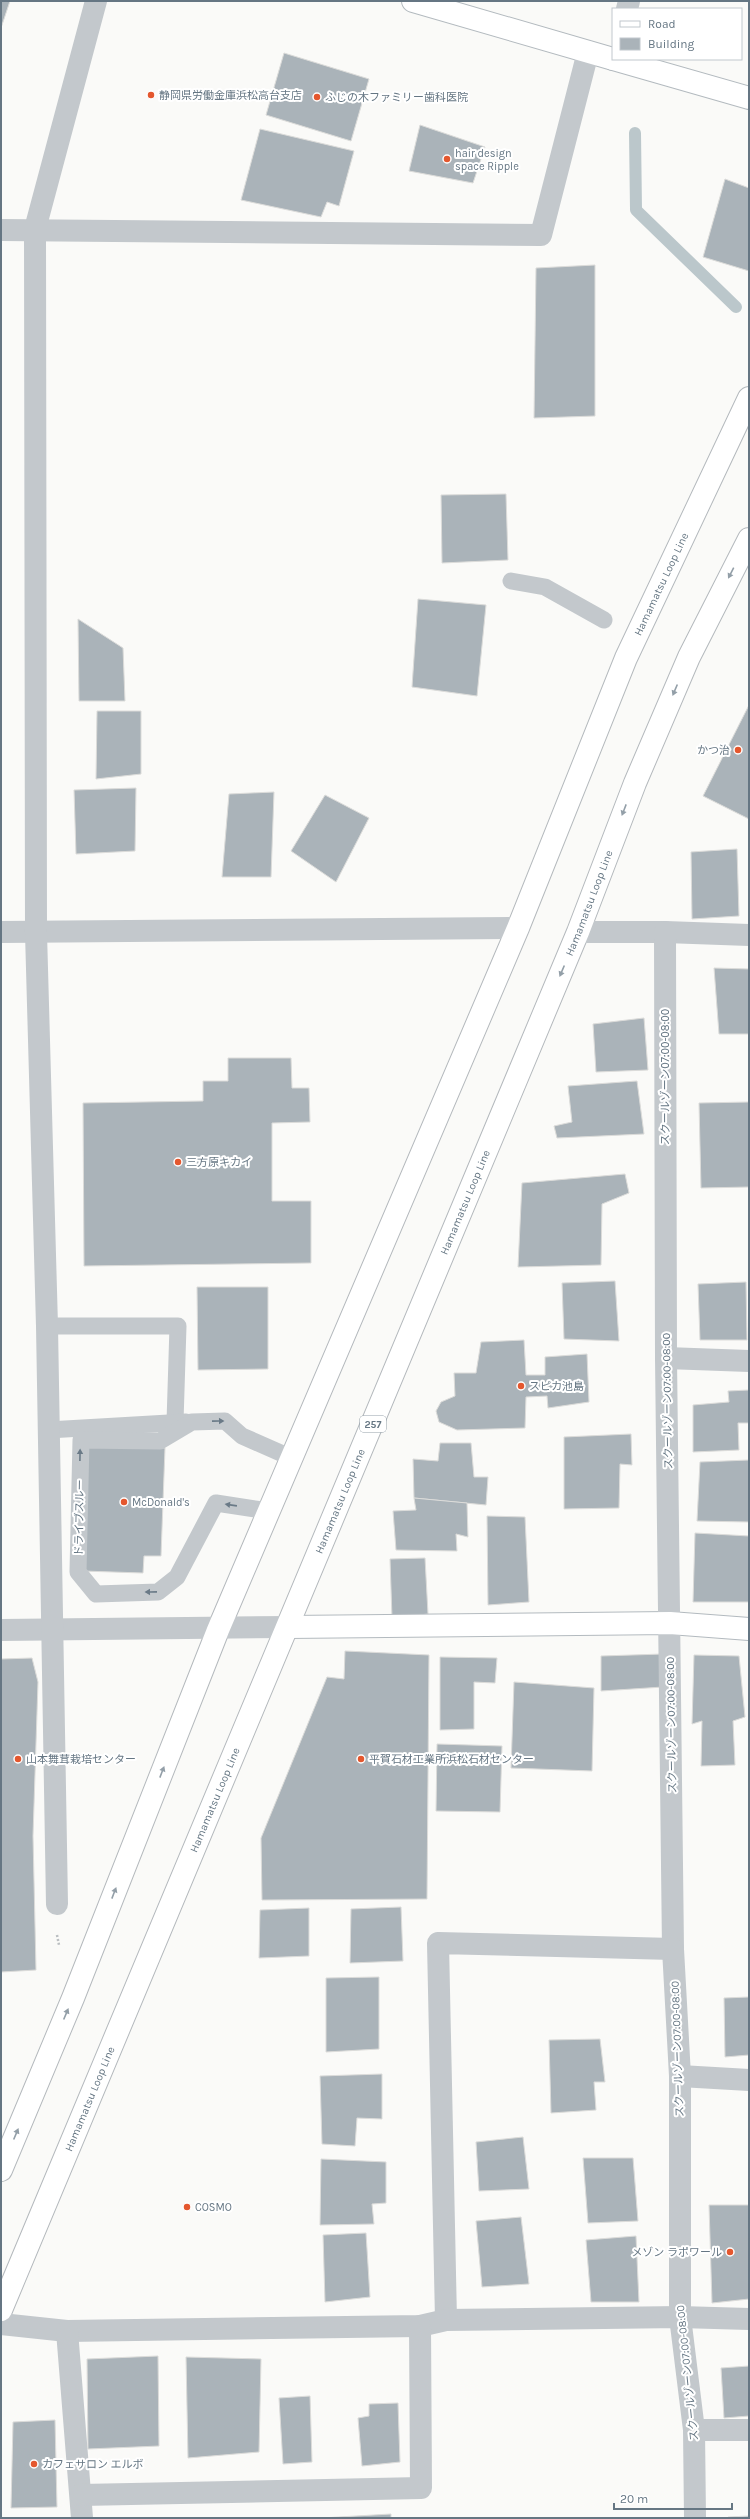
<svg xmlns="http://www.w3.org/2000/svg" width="750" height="2519" viewBox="0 0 750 2519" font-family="Karla,'Noto Sans JP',sans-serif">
  <rect width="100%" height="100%" fill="#fafaf8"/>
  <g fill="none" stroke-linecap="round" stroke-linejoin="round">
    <!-- stream -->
    <polyline stroke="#bbc7cb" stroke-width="12" points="635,133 636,210 736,307"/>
  </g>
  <!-- building -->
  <g fill="#aab3b9" stroke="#dcdcda">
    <polygon points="1,1 10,1 1,28"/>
    <polygon points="284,53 369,79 351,141 266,115"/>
    <polygon points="420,125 485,147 473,183 409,171"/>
    <polygon points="260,129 354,151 339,206 327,202 321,217 241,200"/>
    <polygon points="725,179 749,188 749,271 703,257"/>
    <polygon points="595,265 595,416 534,418 536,268"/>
    <polygon points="506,494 508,560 442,563 441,495"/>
    <polygon points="418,599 486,605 477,696 412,687"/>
    <polygon points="78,619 123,648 125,701 79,701"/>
    <polygon points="749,705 749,819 703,796"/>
    <polygon points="97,711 141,711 141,774 96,779"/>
    <polygon points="136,788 135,851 76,854 74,790"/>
    <polygon points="274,792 271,877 222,877 229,794"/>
    <polygon points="325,795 369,818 336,882 291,851"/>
    <polygon points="737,849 739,916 692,919 691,852"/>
    <polygon points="714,968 749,969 749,1034 719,1034"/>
    <polygon points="644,1018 648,1070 596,1072 593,1024"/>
    <polygon points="228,1058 291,1058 292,1088 309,1088 310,1122 272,1123 272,1201 311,1201 311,1263 84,1266 83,1103 203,1101 203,1081 228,1081"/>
    <polygon points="637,1081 644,1134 557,1138 554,1126 572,1122 568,1086"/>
    <polygon points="749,1102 749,1187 701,1188 699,1103"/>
    <polygon points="625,1174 629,1193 602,1204 601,1265 518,1267 522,1183"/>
    <polygon points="615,1281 619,1341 564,1339 562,1283"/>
    <polygon points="746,1282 747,1340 700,1340 698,1284"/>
    <polygon points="197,1287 268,1287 268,1369 198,1370"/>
    <polygon points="524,1340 526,1375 545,1375 545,1357 587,1354 589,1402 548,1408 547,1396 526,1397 525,1428 457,1430 439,1422 436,1411 441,1402 455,1396 454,1373 476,1373 481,1342"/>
    <polygon points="749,1390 749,1423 738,1423 739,1450 693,1452 693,1405 729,1402 728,1391"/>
    <polygon points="631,1434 632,1465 620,1464 619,1508 564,1509 564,1437"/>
    <polygon points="440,1443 471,1443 474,1477 488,1477 486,1505 414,1498 413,1459 438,1461"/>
    <polygon points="87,1447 165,1448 161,1556 144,1556 143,1573 83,1571"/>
    <polygon points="749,1460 749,1522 697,1521 700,1462"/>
    <polygon points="414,1498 467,1503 468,1537 456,1534 457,1551 396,1550 393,1511 416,1510"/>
    <polygon points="487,1516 525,1517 529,1602 488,1605"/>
    <polygon points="695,1533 749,1536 749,1602 693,1602"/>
    <polygon points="425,1558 428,1614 392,1618 390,1559"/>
    <polygon points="345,1651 429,1655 427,1899 262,1900 261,1838 327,1677 344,1679"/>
    <polygon points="663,1654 663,1687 601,1691 601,1656"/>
    <polygon points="694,1655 739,1656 745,1717 733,1721 735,1765 701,1766 702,1721 692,1724"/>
    <polygon points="440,1657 497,1658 495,1683 474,1682 474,1729 440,1730"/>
    <polygon points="32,1658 38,1682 33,1836 36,1970 1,1972 1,1659"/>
    <polygon points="514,1682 594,1688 592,1771 511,1768"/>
    <polygon points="437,1744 502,1746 500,1812 436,1811"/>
    <polygon points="401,1907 403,1961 350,1963 351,1909"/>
    <polygon points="309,1908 309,1956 259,1958 260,1910"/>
    <polygon points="379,1977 379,2049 326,2052 326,1978"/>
    <polygon points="749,1997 749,2055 725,2057 724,1998"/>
    <polygon points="600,2039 605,2082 594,2082 596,2110 551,2113 549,2040"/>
    <polygon points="382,2074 382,2119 357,2118 355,2146 322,2144 320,2076"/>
    <polygon points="523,2137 529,2189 479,2191 476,2142"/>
    <polygon points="583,2158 633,2158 638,2221 588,2223"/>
    <polygon points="321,2159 386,2162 386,2203 372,2204 374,2224 320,2225"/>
    <polygon points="709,2205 749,2205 749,2299 712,2303"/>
    <polygon points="521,2217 529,2284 482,2287 476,2221"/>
    <polygon points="366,2233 370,2297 325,2302 323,2235"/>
    <polygon points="636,2236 639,2302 591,2302 586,2240"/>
    <polygon points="158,2356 159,2446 88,2449 87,2359"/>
    <polygon points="186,2357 261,2359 259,2452 188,2458"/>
    <polygon points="749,2366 749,2416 724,2418 721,2368"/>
    <polygon points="310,2396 312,2462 283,2464 279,2398"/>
    <polygon points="398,2403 400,2462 362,2466 358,2418 369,2416 369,2404"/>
    <polygon points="55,2420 57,2507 11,2508 13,2422"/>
    <polygon points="391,2514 391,2518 321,2518"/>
    <polygon points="749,2516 749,2518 728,2518 728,2517"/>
  </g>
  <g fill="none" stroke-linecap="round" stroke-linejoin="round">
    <defs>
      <g id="secondary">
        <polyline points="413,1 613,59"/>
        <polyline points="613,59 749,98"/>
        <polyline points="288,1627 670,1623 749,1629"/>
      </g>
      <g id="highway">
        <path id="s1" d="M1,2170L73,1998L218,1630L518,928L626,658L749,398"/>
        <path id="s2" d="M1,2310L578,932L635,783L689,657L749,539"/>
      </g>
    </defs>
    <!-- secondary casing -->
    <use href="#secondary" stroke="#b3babf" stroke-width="24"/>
    <!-- highway casing -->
    <use href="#highway" stroke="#b4b9bd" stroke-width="24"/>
    <!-- path -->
    <polyline stroke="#bbbfc2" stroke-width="2.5" stroke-dasharray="2 2" stroke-linecap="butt" points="57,1935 59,1945"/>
    <!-- lane -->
    <g stroke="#c3c8cc" stroke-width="17">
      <polyline points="511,581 545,587 604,620"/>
      <polyline points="47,1326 178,1326 175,1422"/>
      <polyline points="48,1430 186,1422"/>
      <polyline points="269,1511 216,1503 177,1577 158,1592 96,1594 78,1572 81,1440 160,1441 192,1422 225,1421 242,1436 292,1458"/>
    </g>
    <!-- street -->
    <g stroke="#c3c8cc" stroke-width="22">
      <polyline points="627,9 629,1"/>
      <polyline points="1,230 541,235 588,52"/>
      <polyline points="1,932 518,928"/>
      <polyline points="578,932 665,932 749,935"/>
      <polyline points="665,932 666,1358 673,1949 680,2076 680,2317 694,2430 695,2518"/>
      <polyline points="666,1358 749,1361"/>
      <polyline points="1,1630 288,1627"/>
      <polyline points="57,1904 47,1326 36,933 35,229 96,1"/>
      <polyline points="680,2076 749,2080"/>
      <polyline points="446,2320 438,1943 673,1949"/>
      <polyline points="1,2324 67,2331 420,2326 446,2320 680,2317 749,2319"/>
      <polyline points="67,2331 82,2518"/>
      <polyline points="694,2430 749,2430"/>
      <polyline points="81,2495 421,2488 420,2326"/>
    </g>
    <!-- secondary -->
    <use href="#secondary" stroke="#fff" stroke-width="22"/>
    <!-- highway -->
    <use href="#highway" stroke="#fff" stroke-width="22"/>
  </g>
  <!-- one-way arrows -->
  <defs><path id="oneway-solid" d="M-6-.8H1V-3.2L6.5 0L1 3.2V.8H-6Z"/></defs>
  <g fill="#939fa8">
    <use href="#oneway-solid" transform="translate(731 573) rotate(117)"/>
    <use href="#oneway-solid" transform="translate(675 690) rotate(113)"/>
    <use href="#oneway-solid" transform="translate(624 810) rotate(111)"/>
    <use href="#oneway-solid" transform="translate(562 971) rotate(113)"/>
    <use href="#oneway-solid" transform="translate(162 1772) rotate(-69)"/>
    <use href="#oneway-solid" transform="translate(114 1893) rotate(-69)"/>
    <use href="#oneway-solid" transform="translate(66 2014) rotate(-67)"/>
    <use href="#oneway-solid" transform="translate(16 2134) rotate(-67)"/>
  </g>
  <g fill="#6a7a87">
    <use href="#oneway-solid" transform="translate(218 1421) rotate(-1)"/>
    <use href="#oneway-solid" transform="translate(80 1455) rotate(-89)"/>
    <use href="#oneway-solid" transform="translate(231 1505) rotate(-172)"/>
    <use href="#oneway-solid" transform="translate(151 1592) rotate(179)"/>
  </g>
  <!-- markers -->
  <g fill="#e4572e" stroke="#fff" stroke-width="1.5">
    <circle cx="151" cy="95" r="4"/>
    <circle cx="317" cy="97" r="4"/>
    <circle cx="447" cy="159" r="4"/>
    <circle cx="738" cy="750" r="4"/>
    <circle cx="178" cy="1162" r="4"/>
    <circle cx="521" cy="1386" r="4"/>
    <circle cx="124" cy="1502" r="4"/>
    <circle cx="18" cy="1759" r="4"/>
    <circle cx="361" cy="1759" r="4"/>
    <circle cx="187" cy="2207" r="4"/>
    <circle cx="730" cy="2252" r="4"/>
    <circle cx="34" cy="2464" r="4"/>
  </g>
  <g text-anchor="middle" stroke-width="4" stroke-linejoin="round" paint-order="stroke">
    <!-- shield labels -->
    <rect fill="#fff" stroke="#939fa8" stroke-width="1" x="360" y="1416" width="26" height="16" rx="3"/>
    <g font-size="10" font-weight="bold" fill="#657683">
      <text x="373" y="1428">257</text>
    </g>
    <!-- poi labels -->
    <g font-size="11" fill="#657683" stroke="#fff" text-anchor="start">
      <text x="159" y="99">静岡県労働金庫浜松高台支店</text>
      <text x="325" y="101">ふじの木ファミリー歯科医院</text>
      <text x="455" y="157">hair design<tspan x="455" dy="13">space Ripple</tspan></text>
      <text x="730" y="754" text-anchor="end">かつ治</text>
      <text x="186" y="1166">三方原キカイ</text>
      <text x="529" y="1390">スピカ池島</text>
      <text x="132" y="1506">McDonald's</text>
      <text x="26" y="1763">山本舞茸栽培センター</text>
      <text x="369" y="1763">平賀石材工業所浜松石材センター</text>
      <text x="195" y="2211">COSMO</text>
      <text x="722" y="2256" text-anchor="end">メゾン ラポワール</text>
      <text x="42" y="2468">カフェサロン エルボ</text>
    </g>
    <!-- street labels -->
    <g font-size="11" fill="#657683" stroke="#fff">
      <text dy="4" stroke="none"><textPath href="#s1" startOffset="1718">Hamamatsu Loop Line</textPath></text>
      <text dy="4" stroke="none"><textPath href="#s2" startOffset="1525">Hamamatsu Loop Line</textPath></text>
      <text transform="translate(665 1077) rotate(-90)" y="4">スクールゾーン07:00-08:00</text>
      <text dy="4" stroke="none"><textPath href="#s2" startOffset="1201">Hamamatsu Loop Line</textPath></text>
      <text transform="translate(667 1401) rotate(-91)" y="4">スクールゾーン07:00-08:00</text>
      <text dy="4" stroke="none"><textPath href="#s2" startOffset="877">Hamamatsu Loop Line</textPath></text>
      <text transform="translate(79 1518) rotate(-89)" y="4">ドライブスルー</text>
      <text transform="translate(671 1725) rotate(-91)" y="4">スクールゾーン07:00-08:00</text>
      <text dy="4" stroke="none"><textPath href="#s2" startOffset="553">Hamamatsu Loop Line</textPath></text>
      <text transform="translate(677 2049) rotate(-92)" y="4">スクールゾーン07:00-08:00</text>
      <text dy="4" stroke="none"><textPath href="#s2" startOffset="229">Hamamatsu Loop Line</textPath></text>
      <text transform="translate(687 2373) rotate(-96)" y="4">スクールゾーン07:00-08:00</text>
    </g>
  </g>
  <!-- border -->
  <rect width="750" height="2519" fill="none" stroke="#657683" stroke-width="4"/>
  <!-- legend -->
  <rect x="612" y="8" width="130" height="52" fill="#ffffff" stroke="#c1c8cd"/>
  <rect x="620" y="21" width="20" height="6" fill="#ffffff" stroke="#c1c8cd"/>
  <text x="648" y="28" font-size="12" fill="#657683">Road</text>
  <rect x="620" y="38" width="20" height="12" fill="#aab3b9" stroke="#c1c8cd"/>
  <text x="648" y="48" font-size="12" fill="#657683">Building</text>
  <!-- scale -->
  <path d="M614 2503v6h118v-6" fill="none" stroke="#657683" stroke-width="2"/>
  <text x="620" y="2503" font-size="12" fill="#657683" stroke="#ffffff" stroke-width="3" paint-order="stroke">20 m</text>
</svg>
